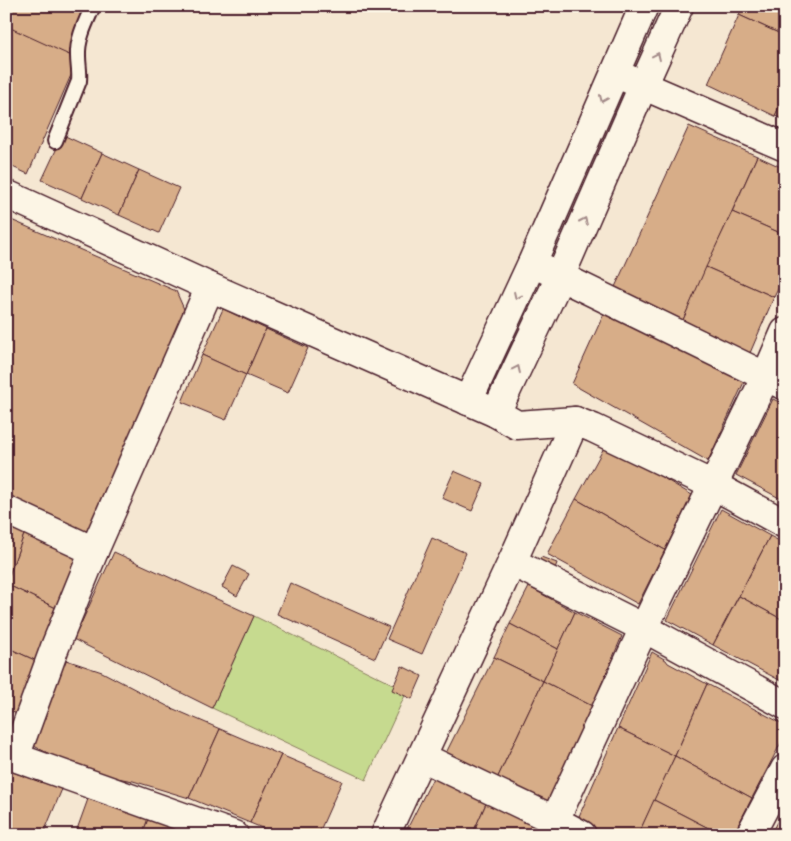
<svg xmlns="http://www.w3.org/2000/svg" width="791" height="841" viewBox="0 0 791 841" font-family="Caveat,sans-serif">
  <rect width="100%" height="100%" fill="#f5e7d2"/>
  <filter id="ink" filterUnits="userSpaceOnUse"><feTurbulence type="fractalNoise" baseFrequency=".02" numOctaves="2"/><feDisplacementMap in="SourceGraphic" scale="10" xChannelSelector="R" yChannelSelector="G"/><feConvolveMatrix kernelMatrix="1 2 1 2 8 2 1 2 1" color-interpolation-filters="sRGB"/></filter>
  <g filter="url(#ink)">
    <!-- green -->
    <polygon fill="#c6da8f" stroke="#887c5d" points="254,616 407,691 366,780 212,708"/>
    <!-- building -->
    <g fill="#d7ad88" stroke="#4a1f2b">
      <polygon points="6,6 97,6 71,64 6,35"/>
      <polygon points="743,6 785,6 785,36 739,15"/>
      <polygon points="739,15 785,36 785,94 775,116 708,84"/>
      <polygon points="6,26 78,59 28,174 6,164"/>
      <polygon points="785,94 785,120 775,116"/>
      <polygon points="689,126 757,156 683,320 615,287"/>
      <polygon points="63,135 102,153 82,198 42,180"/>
      <polygon points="102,153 139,170 119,215 82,198"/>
      <polygon points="757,156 785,169 785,235 732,212"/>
      <polygon points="139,170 179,188 159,233 119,215"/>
      <polygon points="732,212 785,235 785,275 774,297 706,267"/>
      <polygon points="9,219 176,291 187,316 88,536 6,497 6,226"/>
      <polygon points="706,267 774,297 750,353 683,320"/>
      <polygon points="223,309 266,329 246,375 202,355"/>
      <polygon points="606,309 744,382 708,461 572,384"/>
      <polygon points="266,329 308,348 288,393 246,375"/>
      <polygon points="202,355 246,375 226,420 182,402"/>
      <polygon points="773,399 785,405 785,501 736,475"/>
      <polygon points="606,444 692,495 665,550 576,499"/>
      <polygon points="454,471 484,484 472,511 442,498"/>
      <polygon points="576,499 665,550 638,604 547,554"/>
      <polygon points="721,509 770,536 713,645 667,620"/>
      <polygon points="6,523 25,532 6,584"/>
      <polygon points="25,532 76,556 58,609 6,584"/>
      <polygon points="770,536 785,544 785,621 739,596"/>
      <polygon points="432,538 466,553 422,654 387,639"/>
      <polygon points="114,552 254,616 212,708 73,639 79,628"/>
      <polygon points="541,557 557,563 552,577 536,571"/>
      <polygon points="233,566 249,574 237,596 222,587"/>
      <polygon points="290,583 389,627 375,658 277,614"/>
      <polygon points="6,584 58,609 39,662 6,647"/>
      <polygon points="529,587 575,612 558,649 510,624"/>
      <polygon points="739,596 785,621 785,683 713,645"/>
      <polygon points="575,612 622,636 592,706 543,681"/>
      <polygon points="510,624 558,649 543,681 494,657"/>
      <polygon points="6,647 39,662 21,716 6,709"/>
      <polygon points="652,652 666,660 668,663 707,684 675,756 618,728"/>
      <polygon points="494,657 543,681 496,781 445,755"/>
      <polygon points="63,659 102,672 169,707 220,729 189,798 133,781 117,778 83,769 63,761 30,744"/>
      <polygon points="402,666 422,676 412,699 392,690"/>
      <polygon points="543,681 592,706 548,807 496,781"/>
      <polygon points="707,684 785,725 785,735 752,798 675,756"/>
      <polygon points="618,728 675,756 638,835 599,835 576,823"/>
      <polygon points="220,729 281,755 250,823 189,798"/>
      <polygon points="281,755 342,781 318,835 279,835 250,823"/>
      <polygon points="675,756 752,798 733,835 722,835 654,800"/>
      <polygon points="6,770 62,789 43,835 16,835 6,831"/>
      <polygon points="434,776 488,799 472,835 404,835"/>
      <polygon points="88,799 148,819 142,835 75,835"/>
      <polygon points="488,799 541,821 535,835 472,835"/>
      <polygon points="654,800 722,835 638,835"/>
      <polygon points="785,807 785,835 770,835"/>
      <polygon points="148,819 197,835 142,835"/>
    </g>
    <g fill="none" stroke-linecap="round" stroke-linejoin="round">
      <defs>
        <path id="lane" d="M55,141L79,81C80,72 78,65 78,56C77,39 86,22 93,6"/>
        <g id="street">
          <polyline points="626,78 785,147"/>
          <polyline points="6,194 210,287 496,413 517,425 575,421"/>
          <polyline points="543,268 785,386"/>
          <polyline points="468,401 532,263 644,6"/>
          <polyline points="496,413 560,277 643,86 679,6"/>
          <polyline points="6,510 94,551"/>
          <polyline points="512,562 644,628 785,705"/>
          <polyline points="6,754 234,835"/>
          <polyline points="15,757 55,647 94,551 210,287"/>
          <polyline points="422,757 554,820 582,835"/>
          <polyline points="385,835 512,562 575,421 593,428 713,485 785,524"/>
          <polyline points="548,835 644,628 766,376 785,332"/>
          <polyline points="750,835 785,769"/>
        </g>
      </defs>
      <!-- lane casing -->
      <use href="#lane" stroke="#4a1f2b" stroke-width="18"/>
      <!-- street casing -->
      <use href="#street" stroke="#4a1f2b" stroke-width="31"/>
      <!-- lane -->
      <use href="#lane" stroke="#fcf5e5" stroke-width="14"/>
      <!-- street -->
      <use href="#street" stroke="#fcf5e5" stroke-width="28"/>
    </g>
    <!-- one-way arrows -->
    <defs><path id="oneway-chevron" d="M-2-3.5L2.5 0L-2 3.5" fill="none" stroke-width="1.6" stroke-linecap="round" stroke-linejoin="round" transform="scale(1.25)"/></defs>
    <g stroke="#a38a88">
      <use href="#oneway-chevron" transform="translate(657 56) rotate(-65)"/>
      <use href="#oneway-chevron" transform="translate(603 99) rotate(113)"/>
      <use href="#oneway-chevron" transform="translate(584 221) rotate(-66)"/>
      <use href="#oneway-chevron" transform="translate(517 296) rotate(115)"/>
      <use href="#oneway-chevron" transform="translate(517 369) rotate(-65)"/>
    </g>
  </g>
  <!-- margin -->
  <rect width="791" height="841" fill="none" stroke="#fcf5e5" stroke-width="25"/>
  <rect x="12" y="12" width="766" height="816" fill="none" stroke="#4a1f2b" stroke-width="2" filter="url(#ink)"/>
</svg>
